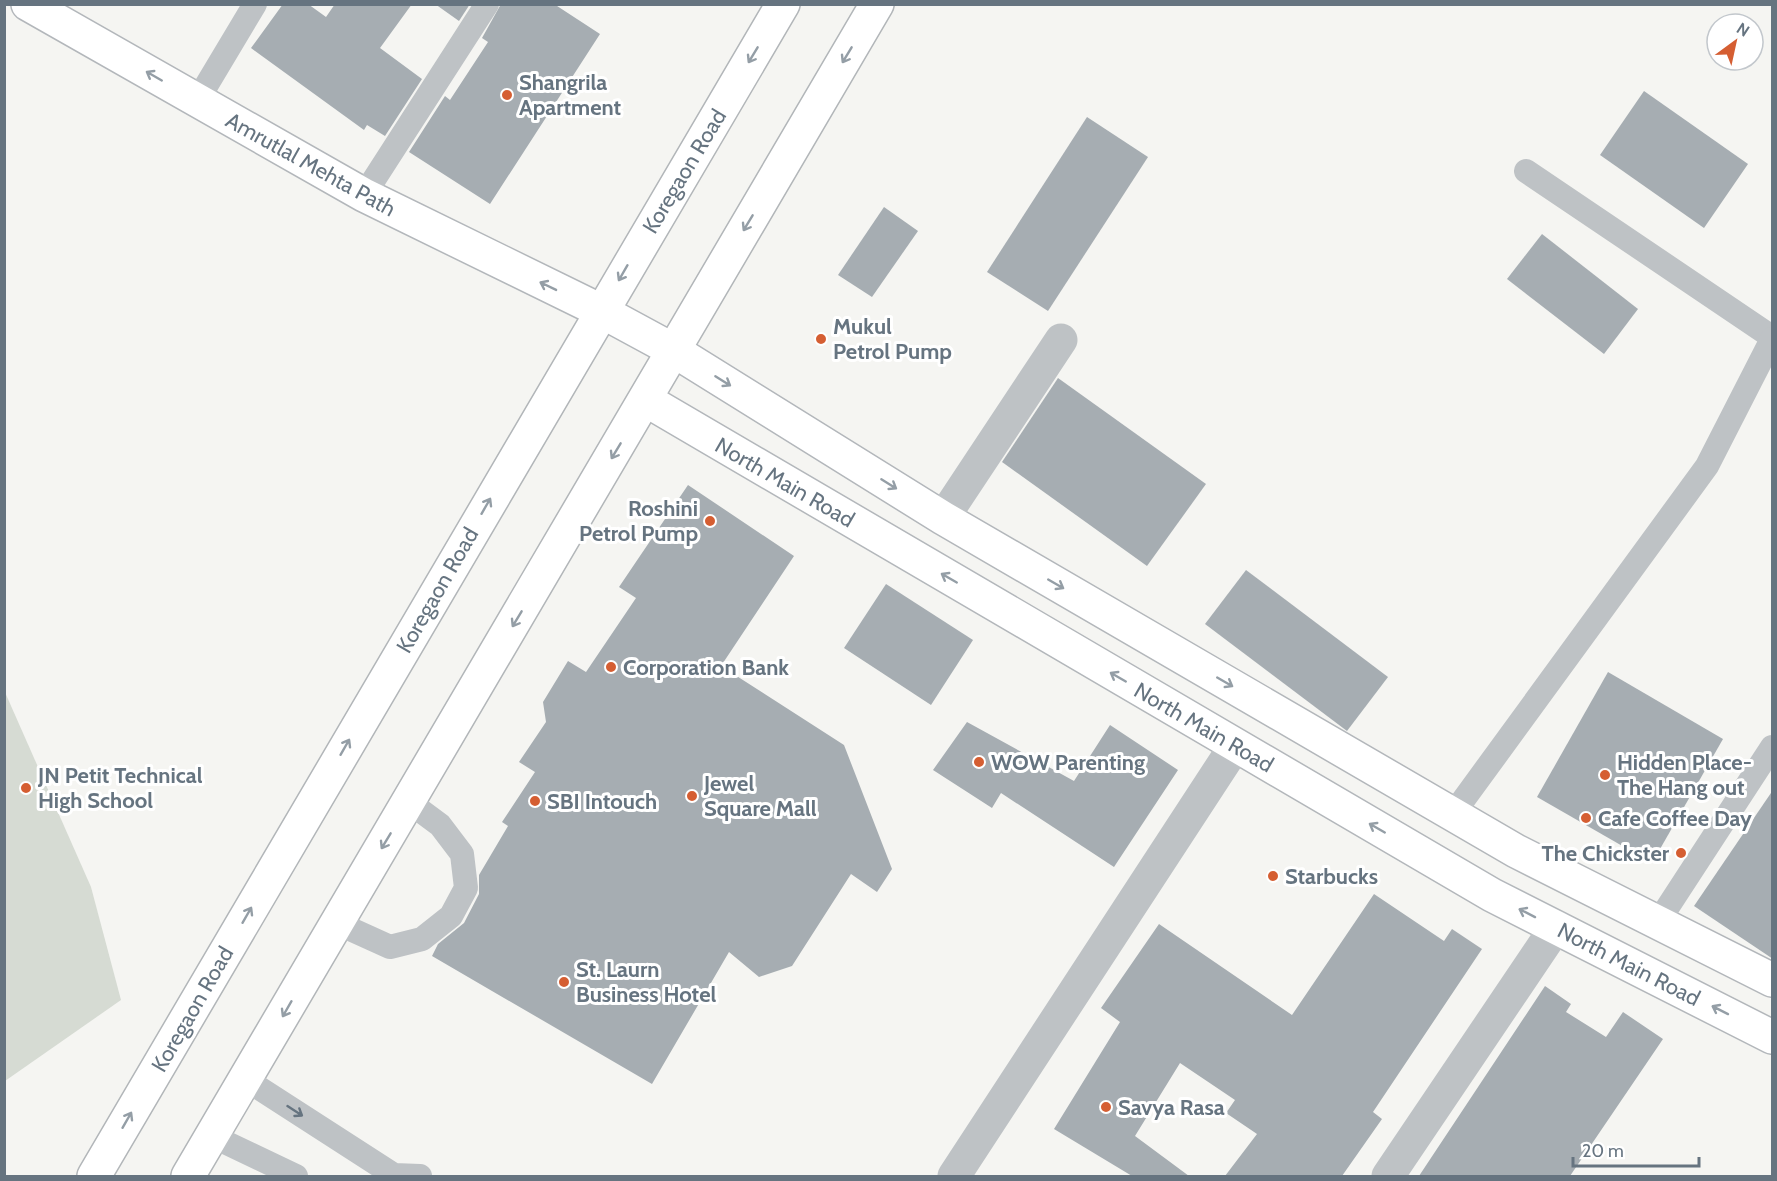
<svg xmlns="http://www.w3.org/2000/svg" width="1777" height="1181" viewBox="0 0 1777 1181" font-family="Cabin,sans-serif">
  <rect width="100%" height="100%" fill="#f5f5f2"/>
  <!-- green -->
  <polygon fill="#d6dbd3" points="4,690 91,887 121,1000 5,1081"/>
  <!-- building -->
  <g fill="#a6adb2">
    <polygon points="283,4 308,4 326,17 335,4 412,4 380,48 422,79 385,136 367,125 364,130 251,48"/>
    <polygon points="435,4 470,4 459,21"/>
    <polygon points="501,4 554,4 600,34 490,204 409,152 445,96 450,100 488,42 482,38"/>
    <polygon points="1644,91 1748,164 1704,228 1600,155"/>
    <polygon points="1087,117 1148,157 1048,311 987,272"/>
    <polygon points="884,207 918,231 872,297 838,275"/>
    <polygon points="1542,234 1638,309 1604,354 1507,279"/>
    <polygon points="1058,378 1206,484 1147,566 1002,462"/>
    <polygon points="688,485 794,556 721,666 844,745 892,869 877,892 851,874 792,966 759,977 729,952 652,1084 432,956 438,944 464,923 479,894 479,875 508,826 502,822 535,772 519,762 546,722 543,702 568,661 586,672 636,598 619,587"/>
    <polygon points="1246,570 1388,677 1347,731 1205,624"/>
    <polygon points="886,584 973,640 931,705 844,648"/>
    <polygon points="1608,672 1723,739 1652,863 1537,797"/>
    <polygon points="967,722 1074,781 1110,725 1178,770 1114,867 1001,793 992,808 933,770"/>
    <polygon points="1773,790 1773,959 1694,906"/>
    <polygon points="1374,894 1444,941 1452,929 1482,949 1373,1112 1382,1119 1342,1176 1225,1176 1257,1134 1226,1113 1235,1100 1180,1063 1135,1136 1189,1176 1132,1176 1054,1129 1120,1022 1101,1008 1159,924 1292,1015"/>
    <polygon points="1545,986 1571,1004 1566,1012 1606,1037 1623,1012 1663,1039 1570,1176 1419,1176"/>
  </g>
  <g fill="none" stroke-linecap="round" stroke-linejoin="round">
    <defs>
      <g id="secondary">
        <polyline points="28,4 364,195 601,311 673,350 943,518 1516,851 1772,980"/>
        <polyline points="646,400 1492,895 1772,1037"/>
      </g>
      <g id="primary">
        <polyline points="94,1176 783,4"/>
        <polyline points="188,1176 877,4"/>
      </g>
    </defs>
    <!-- secondary casing -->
    <use href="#secondary" stroke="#b3b7bb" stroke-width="36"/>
    <!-- primary casing -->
    <use href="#primary" stroke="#b2b6b9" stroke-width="36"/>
    <!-- lane -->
    <g stroke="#bec2c5" stroke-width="24">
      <polyline points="197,101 255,4"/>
      <polyline points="1526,171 1772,337"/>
      <polyline points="364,195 487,4"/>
      <polyline points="1453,814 1707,466 1772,339"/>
      <polyline points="1658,922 1772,747"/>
      <polyline points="337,923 390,947 422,939 451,916 466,888 462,854 440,825 409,802"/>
      <polyline points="245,1079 394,1175 420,1176"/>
      <polyline points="212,1136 296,1176"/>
    </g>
    <!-- street -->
    <g stroke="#bec2c5" stroke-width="33">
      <polyline points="943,518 1061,340"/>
      <polyline points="954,1176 1235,746"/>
      <polyline points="1388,1176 1556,927"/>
    </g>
    <!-- secondary -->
    <use href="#secondary" stroke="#fff" stroke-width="33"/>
    <!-- primary -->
    <use href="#primary" stroke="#fff" stroke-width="33"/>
  </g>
  <!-- one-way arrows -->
  <defs><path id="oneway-shaft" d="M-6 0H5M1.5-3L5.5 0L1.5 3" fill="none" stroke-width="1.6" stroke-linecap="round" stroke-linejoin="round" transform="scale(1.5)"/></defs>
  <g stroke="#949ea6">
    <use href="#oneway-shaft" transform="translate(753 55) rotate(121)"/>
    <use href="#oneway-shaft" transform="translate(847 55) rotate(121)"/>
    <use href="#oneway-shaft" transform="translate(154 76) rotate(-150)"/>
    <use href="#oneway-shaft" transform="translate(748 223) rotate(121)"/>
    <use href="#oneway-shaft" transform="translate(623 273) rotate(120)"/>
    <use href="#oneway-shaft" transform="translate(548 286) rotate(-154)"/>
    <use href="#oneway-shaft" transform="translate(723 381) rotate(32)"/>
    <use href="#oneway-shaft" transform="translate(616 451) rotate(121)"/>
    <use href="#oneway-shaft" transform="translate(889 484) rotate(32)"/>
    <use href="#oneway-shaft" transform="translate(486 506) rotate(-60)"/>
    <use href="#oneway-shaft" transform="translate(949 578) rotate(-150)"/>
    <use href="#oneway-shaft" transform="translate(1056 584) rotate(30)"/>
    <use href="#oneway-shaft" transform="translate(517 619) rotate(121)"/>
    <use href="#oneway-shaft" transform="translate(1118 677) rotate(-150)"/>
    <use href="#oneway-shaft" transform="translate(1225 682) rotate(30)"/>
    <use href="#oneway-shaft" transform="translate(345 747) rotate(-60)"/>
    <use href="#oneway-shaft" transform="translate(1377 828) rotate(-150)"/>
    <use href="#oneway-shaft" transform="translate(386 841) rotate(121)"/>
    <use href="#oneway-shaft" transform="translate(1527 913) rotate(-153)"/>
    <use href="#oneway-shaft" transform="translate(247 915) rotate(-60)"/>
    <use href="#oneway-shaft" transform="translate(287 1009) rotate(120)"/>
    <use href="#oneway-shaft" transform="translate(1720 1010) rotate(-153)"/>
    <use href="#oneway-shaft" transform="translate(127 1120) rotate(-60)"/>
  </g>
  <use stroke="#667480" href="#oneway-shaft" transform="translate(295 1111) rotate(33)"/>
  <!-- markers -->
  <g fill="#d55e32" stroke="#fff" stroke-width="2">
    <circle cx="507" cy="95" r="6"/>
    <circle cx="821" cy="339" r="6"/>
    <circle cx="710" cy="521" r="6"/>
    <circle cx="611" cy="667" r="6"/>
    <circle cx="979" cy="762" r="6"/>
    <circle cx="1605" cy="775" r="6"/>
    <circle cx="26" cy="788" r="6"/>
    <circle cx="692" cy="796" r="6"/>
    <circle cx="535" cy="801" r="6"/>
    <circle cx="1586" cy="818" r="6"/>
    <circle cx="1681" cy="853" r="6"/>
    <circle cx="1273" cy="876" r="6"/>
    <circle cx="564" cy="982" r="6"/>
    <circle cx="1106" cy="1107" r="6"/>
  </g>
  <g text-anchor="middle" stroke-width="6" stroke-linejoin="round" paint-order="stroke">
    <!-- poi labels -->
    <g font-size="22" font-weight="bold" fill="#667480" stroke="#fff" text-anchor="start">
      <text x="519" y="90">Shangrila<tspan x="519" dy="25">Apartment</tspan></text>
      <text x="833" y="334">Mukul<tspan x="833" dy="25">Petrol Pump</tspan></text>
      <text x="698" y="516" text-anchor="end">Roshini<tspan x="698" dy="25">Petrol Pump</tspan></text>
      <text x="623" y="675">Corporation Bank</text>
      <text x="991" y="770">WOW Parenting</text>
      <text x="1617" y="770">Hidden Place-<tspan x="1617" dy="25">The Hang out</tspan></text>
      <text x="38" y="783">JN Petit Technical<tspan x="38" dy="25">High School</tspan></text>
      <text x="704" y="791">Jewel<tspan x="704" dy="25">Square Mall</tspan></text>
      <text x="547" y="809">SBI Intouch</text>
      <text x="1598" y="826">Cafe Coffee Day</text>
      <text x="1669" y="861" text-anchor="end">The Chickster</text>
      <text x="1285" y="884">Starbucks</text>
      <text x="576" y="977">St. Laurn<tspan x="576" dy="25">Business Hotel</tspan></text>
      <text x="1118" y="1115">Savya Rasa</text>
    </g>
    <!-- street labels -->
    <g font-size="22" fill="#667480" stroke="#fff">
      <text transform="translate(311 164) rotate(29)" y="8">Amrutlal Mehta Path</text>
      <text transform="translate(684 171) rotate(-59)" y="8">Koregaon Road</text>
      <text transform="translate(785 482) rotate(30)" y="8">North Main Road</text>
      <text transform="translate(437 590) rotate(-60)" y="8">Koregaon Road</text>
      <text transform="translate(1204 727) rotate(30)" y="8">North Main Road</text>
      <text transform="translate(1629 964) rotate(27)" y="8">North Main Road</text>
      <text transform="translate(192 1009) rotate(-60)" y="8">Koregaon Road</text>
    </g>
  </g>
  <!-- border -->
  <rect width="1777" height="1181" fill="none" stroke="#667480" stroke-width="12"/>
  <!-- north arrow -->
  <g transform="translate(1735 42) rotate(33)"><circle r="28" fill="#ffffff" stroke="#c2c7cc" stroke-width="1.5"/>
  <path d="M0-4.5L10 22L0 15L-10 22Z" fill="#d55e32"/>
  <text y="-9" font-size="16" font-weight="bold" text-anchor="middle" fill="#667480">N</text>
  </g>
  <!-- scale -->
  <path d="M1573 1157v9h126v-9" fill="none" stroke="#667480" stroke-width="3"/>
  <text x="1582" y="1157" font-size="18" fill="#667480" stroke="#ffffff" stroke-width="4.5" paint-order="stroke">20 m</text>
</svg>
